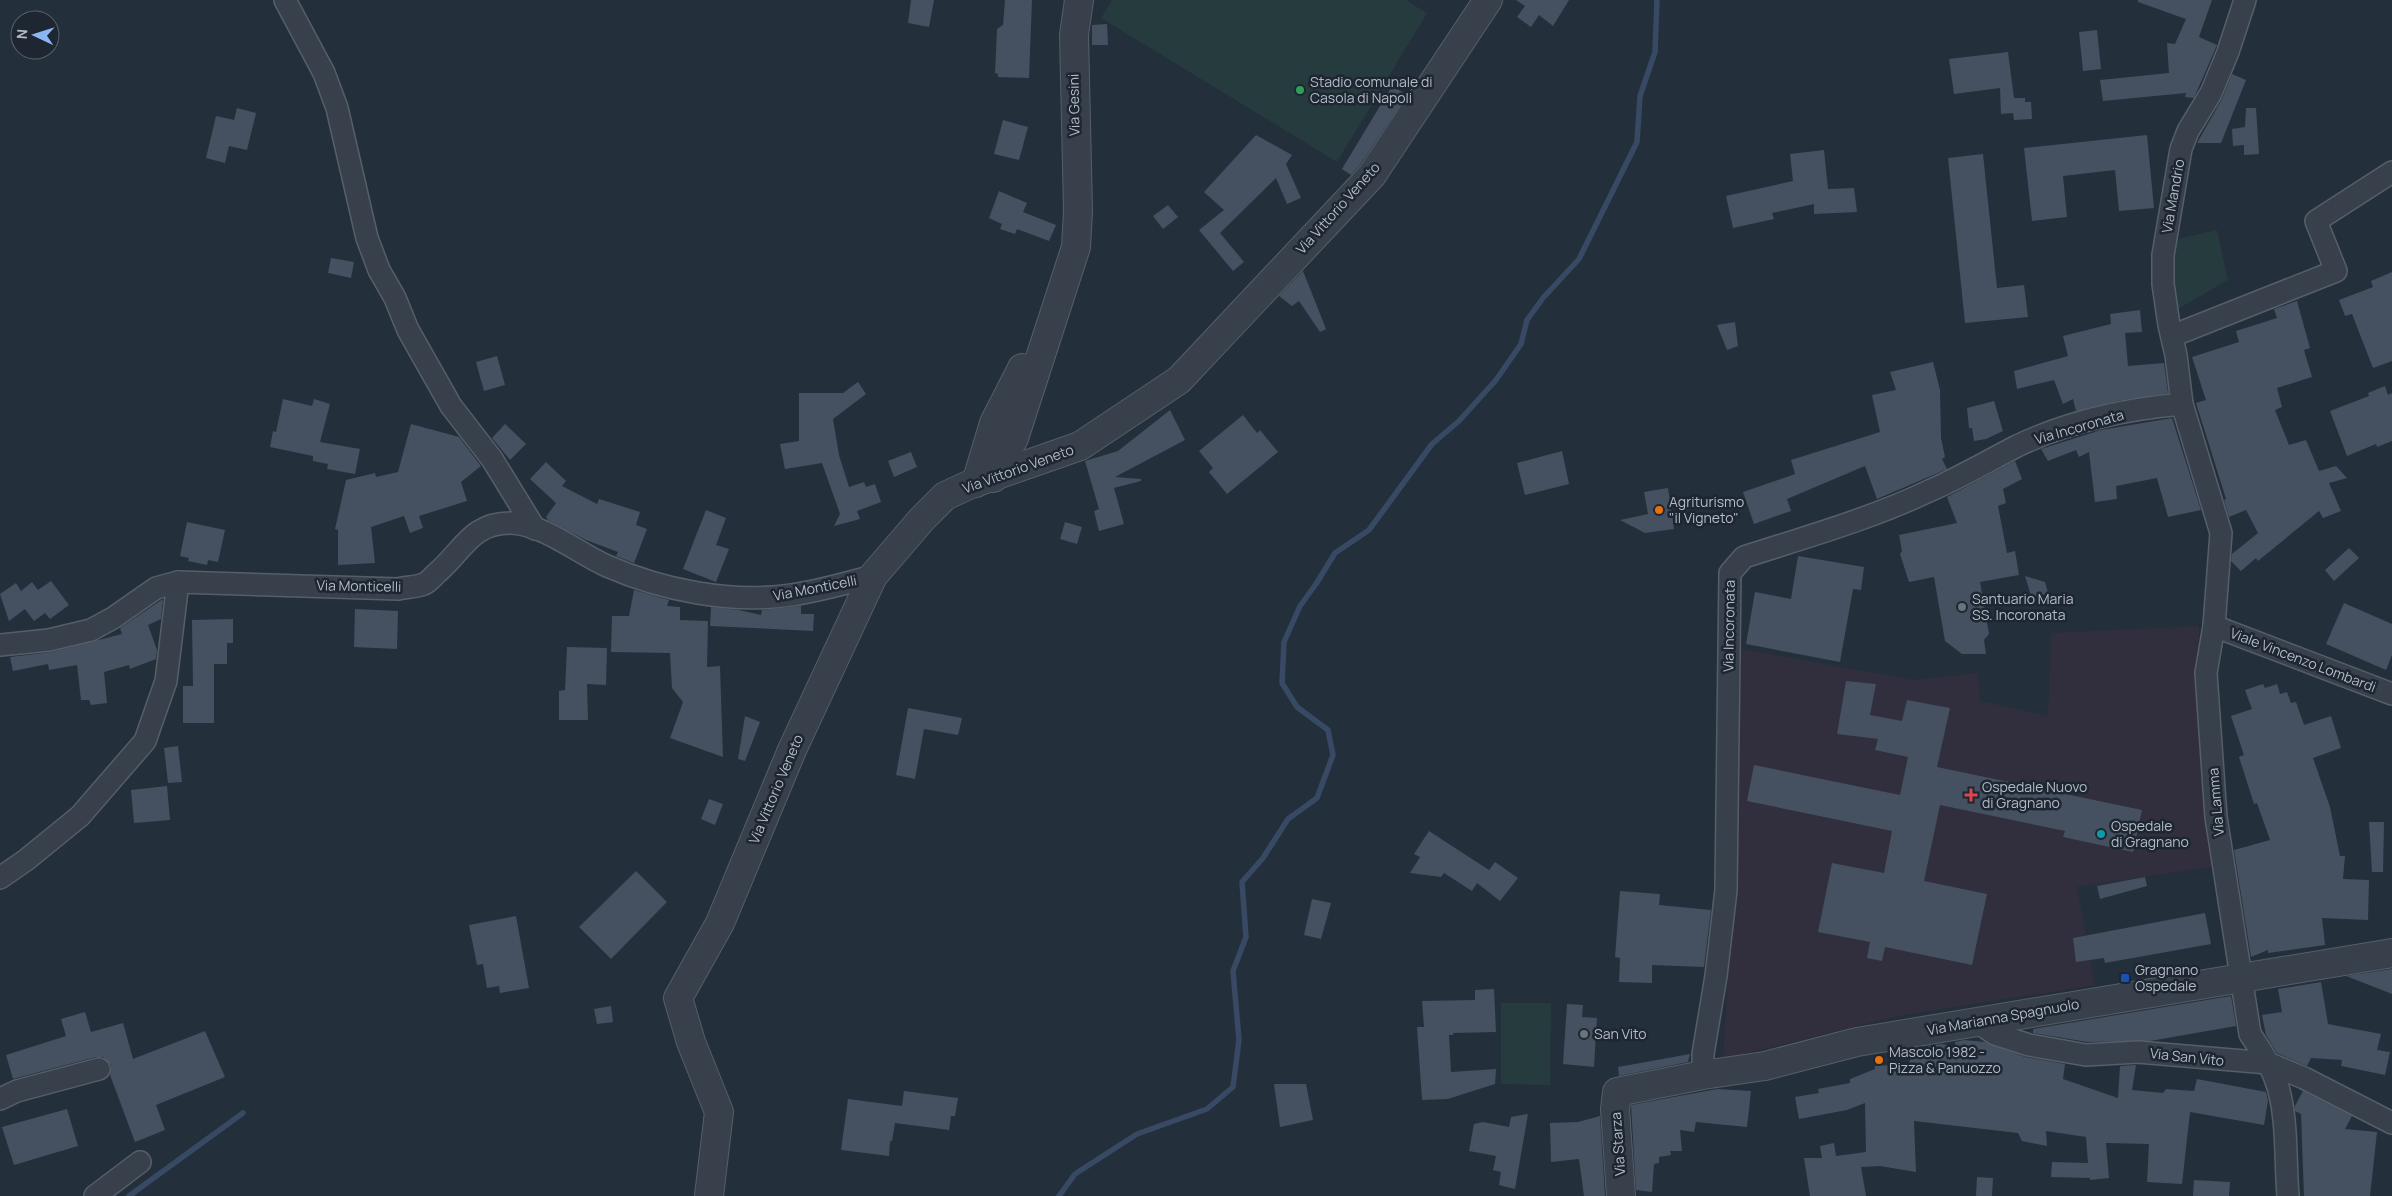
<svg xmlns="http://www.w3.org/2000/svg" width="2392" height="1196" viewBox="0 0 2392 1196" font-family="Manrope,sans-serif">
  <rect width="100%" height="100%" fill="#242f3c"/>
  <!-- medical -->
  <polygon fill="#312f3d" points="2199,626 2200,746 2216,866 2077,887 2095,985 1898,1016 1723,1059 1736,844 1737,648 1913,680 1978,673 1980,701 2048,716 2051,633"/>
  <!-- green -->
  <g fill="#263b3d">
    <polygon points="1112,0 1406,0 1427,13 1337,162 1101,18"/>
    <polygon points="2217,230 2228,280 2178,309 2174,287 2174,240"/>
    <polygon points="1501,1003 1551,1003 1550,1085 1501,1084"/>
  </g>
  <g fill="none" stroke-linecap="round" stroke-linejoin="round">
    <!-- stream -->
    <g stroke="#384a63" stroke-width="5.5">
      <polyline points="129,1196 243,1113"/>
      <polyline points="1059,1196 1075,1174 1137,1134 1207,1109 1233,1087 1239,1040 1233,971 1246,937 1242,882 1263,858 1288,819 1317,798 1333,755 1328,730 1297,707 1282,683 1284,642 1300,606 1316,584 1335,553 1369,530 1432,444 1459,421 1496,380 1521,344 1527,320 1543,298 1579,259 1637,142 1640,96 1655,52 1657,0"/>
    </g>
  </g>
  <!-- building -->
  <g fill="#455160">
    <polygon points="911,0 934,0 929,27 908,23"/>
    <polygon points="1005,0 1032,0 1029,78 998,77 998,74 995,73 997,29 1003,25"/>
    <polygon points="1516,0 1569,0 1553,26 1539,15 1531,27 1517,17 1525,6"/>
    <polygon points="2138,0 2212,0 2199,37 2217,45 2194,98 2185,97 2186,93 2103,101 2100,80 2169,73 2167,43 2175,44 2186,19 2138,2"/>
    <polygon points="1107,24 1108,45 1092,45 1092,25"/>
    <polygon points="2097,30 2101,69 2083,71 2079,32"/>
    <polygon points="2008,52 2014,98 2025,98 2025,102 2031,102 2032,119 2014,120 2013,113 2001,114 2000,88 1954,94 1949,59"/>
    <polygon points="2232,74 2246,80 2221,143 2197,143 2222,99"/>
    <polygon points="1392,86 1407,95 1360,165 1351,175 1342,169"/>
    <polygon points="237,108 256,113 247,150 229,146 225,163 206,158 216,116 234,120"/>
    <polygon points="2246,108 2256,108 2259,154 2244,155 2244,145 2233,146 2232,129 2245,127"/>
    <polygon points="1003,120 1028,127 1019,160 994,154"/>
    <polygon points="1256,135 1292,155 1286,164 1301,198 1287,204 1276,178 1220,233 1244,262 1233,271 1199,230 1224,210 1204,192"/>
    <polygon points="2147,135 2154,208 2119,211 2115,170 2063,176 2067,217 2032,221 2024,148"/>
    <polygon points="1824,150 1828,189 1854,188 1857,212 1814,214 1814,204 1772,213 1774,219 1733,228 1726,196 1793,181 1790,154"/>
    <polygon points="1983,154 1997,288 2024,285 2028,317 1965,323 1948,158"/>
    <polygon points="999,191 1027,203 1023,212 1056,225 1049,241 1017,229 1015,234 1000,229 1002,224 989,218"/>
    <polygon points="1168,205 1178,217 1163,229 1153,216"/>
    <polygon points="331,258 354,262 351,278 328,273"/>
    <polygon points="1303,271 1326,329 1320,332 1299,301 1292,306 1279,296"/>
    <polygon points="2392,272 2392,361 2373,368 2352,314 2345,316 2339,300 2373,287 2371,281"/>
    <polygon points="2297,301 2310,348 2304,350 2312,377 2277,388 2282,407 2275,410 2289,445 2306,440 2319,471 2336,466 2347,478 2329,483 2341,511 2323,518 2319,511 2258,561 2256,558 2241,571 2231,561 2232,554 2258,533 2246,510 2229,517 2224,500 2226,499 2196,403 2206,400 2192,357 2239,342 2236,331 2277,318 2274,309"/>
    <polygon points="2140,310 2142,332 2125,333 2128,366 2164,363 2168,393 2117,401 2076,411 2073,399 2063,404 2054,380 2017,389 2014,371 2068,356 2063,336 2111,324 2110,314"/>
    <polygon points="1735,322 1738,346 1727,350 1717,325"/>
    <polygon points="497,356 505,385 484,391 476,362"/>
    <polygon points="1933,362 1940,390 1941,438 1945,457 1942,459 1947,469 1877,499 1865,466 1787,499 1791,511 1754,524 1743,492 1795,474 1791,460 1880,432 1872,395 1896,390 1890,372"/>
    <polygon points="858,382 866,394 833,419 839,455 849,487 864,482 866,487 875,484 881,502 857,511 860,519 834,526 840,514 822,463 785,469 780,444 799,441 799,393 843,393"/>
    <polygon points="2385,386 2388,395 2392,393 2392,441 2377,447 2376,444 2347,456 2330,411 2369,396 2368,393"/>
    <polygon points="283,399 312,406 314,399 330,404 320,442 360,449 355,474 327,469 328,464 313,461 313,456 270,447 273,431 276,432"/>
    <polygon points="1994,401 2003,431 1986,439 1974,441 1972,428 1969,428 1967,408"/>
    <polygon points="1170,410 1185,440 1115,477 1141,479 1141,481 1114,488 1124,524 1099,531 1094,511 1099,509 1085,461 1118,451"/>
    <polygon points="1243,415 1257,433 1260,430 1278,452 1227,494 1209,472 1213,468 1199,451"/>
    <polygon points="2172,418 2201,510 2168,517 2157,478 2116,486 2117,499 2095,502 2089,452 2079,457 2076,450 2048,461 2041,449 2101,430"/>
    <polygon points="411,424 459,437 481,466 461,482 467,501 419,516 423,528 410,533 404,516 371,527 375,563 338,565 338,530 335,529 346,480 375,473 376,477 398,472"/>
    <polygon points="505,424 526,444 510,460 492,438"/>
    <polygon points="1562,451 1569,484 1525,495 1517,463"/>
    <polygon points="911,452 917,467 894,477 888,461"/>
    <polygon points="2015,461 2022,479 2003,489 2006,503 1998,506 2007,553 2015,551 2019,575 1980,582 1989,634 1984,640 1986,654 1962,654 1945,641 1934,577 1909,582 1900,554 1902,551 1899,535 1957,523 1947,497"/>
    <polygon points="546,462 566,481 562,486 597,504 599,499 640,512 636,525 647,529 634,563 616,556 618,552 586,540 548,520 546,517 556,503 530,479"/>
    <polygon points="1668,488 1674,529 1645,533 1620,520 1648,514 1644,492"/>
    <polygon points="706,510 726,518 716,545 729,549 716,582 683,569"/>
    <polygon points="187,522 225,530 218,562 208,560 207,565 188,561 189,558 180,556"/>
    <polygon points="1065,522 1082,527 1077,544 1060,539"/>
    <polygon points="2349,548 2359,558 2334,581 2325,570"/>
    <polygon points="1798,556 1864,567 1861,590 1853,589 1840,662 1746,644 1755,592 1791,599"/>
    <polygon points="2025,576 2045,582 2048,593 2032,599"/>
    <polygon points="51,581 69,605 50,619 45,613 34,621 25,609 9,621 0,594 16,583 21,591 32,582 38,590"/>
    <polygon points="634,590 669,600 667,606 680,607 680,620 708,621 707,667 720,666 723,757 670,738 683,702 672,688 670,653 611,652 612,616 629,616"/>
    <polygon points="163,599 161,619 148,625 157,650 156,659 130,669 129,665 104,672 107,703 91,705 89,700 81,700 77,665 49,670 48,664 13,671 10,657 52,652 122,634 120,628"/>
    <polygon points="2344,603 2392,624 2392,655 2386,670 2326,644"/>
    <polygon points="801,606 801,614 814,614 813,631 710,626 711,607 739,610 761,615 762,610"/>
    <polygon points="355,609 398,611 397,649 354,647"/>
    <polygon points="233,619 233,643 227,643 227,664 214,664 214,723 183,723 183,686 193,686 192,620"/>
    <polygon points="567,647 607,648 606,685 587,684 588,720 559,720 559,691 565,690"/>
    <polygon points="1846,681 1876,684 1870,715 1902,721 1907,700 1950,708 1937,767 2142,810 2133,852 2063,837 2065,831 1940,805 1924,881 1987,894 1972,965 1885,947 1882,961 1867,958 1870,942 1818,932 1832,863 1884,873 1892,831 1747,801 1754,765 1900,795 1908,757 1875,750 1878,739 1837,734"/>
    <polygon points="2263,684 2265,688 2277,684 2280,694 2287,692 2291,703 2296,702 2304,725 2331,716 2341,748 2313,758 2330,807 2340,856 2345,856 2343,879 2369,880 2368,920 2322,918 2325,945 2268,953 2268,950 2251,957 2234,850 2270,840 2257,803 2254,804 2239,757 2244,755 2231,716 2252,709 2245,690"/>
    <polygon points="908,708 962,718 958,735 924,729 915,779 896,775"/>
    <polygon points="745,716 760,722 745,761 738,759"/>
    <polygon points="178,746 182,782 168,783 164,748"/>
    <polygon points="167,786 170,820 134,823 131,790"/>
    <polygon points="709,799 723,804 715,825 701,819"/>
    <polygon points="2369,822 2384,822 2383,872 2372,872"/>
    <polygon points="1429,831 1489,870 1495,862 1518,878 1500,901 1477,883 1472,891 1444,873 1441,877 1410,873 1420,857 1414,854"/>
    <polygon points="636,871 667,902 611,959 579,927"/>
    <polygon points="2145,877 2147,886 2100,899 2097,886"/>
    <polygon points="1620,891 1660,894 1659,905 1711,910 1704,967 1652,965 1652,983 1619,982 1620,958 1615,957"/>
    <polygon points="1312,899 1331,903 1321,939 1304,935"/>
    <polygon points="2205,913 2211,944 2105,963 2104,958 2076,962 2073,938"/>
    <polygon points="516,916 529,988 500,993 499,986 487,988 483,964 477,965 469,925"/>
    <polygon points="2392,969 2392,994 2346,976"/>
    <polygon points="2321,982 2328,1024 2381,1034 2377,1050 2390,1052 2385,1075 2341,1066 2342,1060 2311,1058 2307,1066 2277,1053 2266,1035 2262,1015 2282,1012 2278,989"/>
    <polygon points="1494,989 1496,1032 1453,1033 1453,1035 1449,1035 1451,1072 1496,1069 1495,1084 1448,1099 1422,1100 1417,1027 1424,1027 1422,1001 1475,1000 1475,990"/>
    <polygon points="2231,996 2236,1026 2150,1041 2087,1042 2033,1033 2033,1029"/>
    <polygon points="1567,1004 1583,1005 1582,1017 1597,1018 1594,1067 1563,1064"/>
    <polygon points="611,1006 613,1022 597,1024 594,1009"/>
    <polygon points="85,1012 91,1032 123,1023 133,1059 205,1031 225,1077 156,1105 165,1130 135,1142 110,1075 111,1065 103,1057 96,1057 13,1079 6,1055 66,1036 61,1019"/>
    <polygon points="1964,1040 1985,1042 2025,1057 2065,1064 2063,1079 2118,1098 2120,1066 2136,1065 2132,1090 2163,1093 2166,1089 2194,1091 2197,1079 2266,1092 2268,1101 2264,1125 2190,1112 2182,1184 2147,1182 2149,1144 2106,1143 2109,1178 2090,1180 2090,1178 2051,1177 2052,1162 2088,1163 2086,1137 2046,1131 2047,1146 2022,1141 2018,1133 1914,1121 1916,1172 1880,1166 1861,1167 1866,1196 1810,1196 1804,1158 1822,1158 1820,1146 1834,1143 1836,1156 1866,1152 1865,1103 1847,1110 1799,1119 1795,1097 1819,1093 1818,1089 1850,1083 1850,1079 1875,1069 1875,1066 1909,1064 1912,1051 1927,1053 1928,1046 1941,1044 1955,1046 1955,1042"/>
    <polygon points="1690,1054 1688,1062 1619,1076 1618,1067"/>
    <polygon points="1274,1084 1306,1084 1313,1120 1280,1127"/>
    <polygon points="1717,1089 1751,1091 1747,1127 1696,1122 1694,1132 1680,1130 1682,1151 1670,1151 1671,1155 1659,1157 1659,1163 1654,1164 1652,1192 1636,1190 1631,1105"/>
    <polygon points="904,1091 958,1098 955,1116 951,1116 949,1130 895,1123 892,1141 890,1141 889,1156 841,1150 848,1099 902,1106"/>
    <polygon points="2303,1091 2352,1116 2345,1129 2377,1132 2370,1196 2304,1196 2301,1114 2295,1111 2295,1106"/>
    <polygon points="67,1109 78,1146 14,1165 2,1127"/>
    <polygon points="1528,1114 1515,1189 1499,1185 1501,1172 1493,1170 1496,1156 1469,1151 1474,1124 1483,1122 1509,1127 1511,1117"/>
    <polygon points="1600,1116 1605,1196 1584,1196 1579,1159 1551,1162 1550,1123 1578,1122"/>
    <polygon points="1977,1177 1993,1178 1992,1196 1976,1196"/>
    <polygon points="2194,1180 2230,1182 2229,1196 2193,1196"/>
  </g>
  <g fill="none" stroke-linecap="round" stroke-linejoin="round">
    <defs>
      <g id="minor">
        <polyline points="285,0 324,73 337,108 367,238 379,270 395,298 408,330 451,406 492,459 535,529"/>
        <path d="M2245,0L2228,52L2211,93L2188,131L2181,149L2163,255V284L2169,325L2176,355L2182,404L2221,533L2214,626L2206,673L2216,817L2250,1034C2260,1049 2270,1064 2276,1081C2288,1114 2285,1161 2288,1196"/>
        <polyline points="2172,336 2336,271 2316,221 2392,172"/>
        <polyline points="2214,626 2392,694"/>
        <path d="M0,645L49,640L91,630L113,618L156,588L178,582L398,589C406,587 417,587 424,584C429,582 434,575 438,572C464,549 472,523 510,523C544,524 576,552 607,566C662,590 731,604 791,595C819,591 846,583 873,576"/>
        <polyline points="0,878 26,860 80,816 145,741 166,681 178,582"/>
        <polyline points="1975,1021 1995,1034 2029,1045 2086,1055 2138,1052 2268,1063 2304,1078 2392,1123"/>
        <path d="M1703,1075V1054L1716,976L1726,890L1730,573L1744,557C1806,537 1870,519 1929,491C1959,478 1988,461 2017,446C2067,422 2127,409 2182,404"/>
        <polyline points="0,1099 17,1091 99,1069"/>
        <polyline points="95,1196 140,1162"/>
      </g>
      <g id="tertiary">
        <polyline points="993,478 1014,438 1076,247 1078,211 1074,35 1079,0"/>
        <polyline points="976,483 994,423 1022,368"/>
        <polyline points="709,1196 719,1112 691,1042 678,998 720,923 792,750 873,576 922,519 945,496 971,484 1080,446 1179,380 1372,175 1488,0"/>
        <polyline points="1621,1196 1615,1109 1617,1092 1703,1075 1765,1066 1857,1042 2392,953"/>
      </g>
    </defs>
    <!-- minor casing -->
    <use href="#minor" stroke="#565e6a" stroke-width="24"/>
    <!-- tertiary casing -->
    <use href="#tertiary" stroke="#565e6a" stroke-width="30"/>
    <!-- minor -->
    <use href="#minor" stroke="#38404c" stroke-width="21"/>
    <!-- tertiary -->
    <use href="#tertiary" stroke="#38404c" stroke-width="28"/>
  </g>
  <!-- markers -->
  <circle fill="#2e9e5b" stroke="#1d2631" stroke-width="2" cx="1300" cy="90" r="5"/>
  <g fill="#e8710a" stroke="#1d2631" stroke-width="2">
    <circle cx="1659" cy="510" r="5"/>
    <circle cx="1879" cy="1060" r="5"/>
  </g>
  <g fill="#6b7280" stroke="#1d2631" stroke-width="2">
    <circle cx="1962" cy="607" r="5"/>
    <circle cx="1584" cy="1034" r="5"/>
  </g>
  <path fill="#e0444e" stroke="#1d2631" stroke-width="2" d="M1968.5 787.5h5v5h5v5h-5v5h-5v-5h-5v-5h5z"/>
  <circle fill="#0f9aa8" stroke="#1d2631" stroke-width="2" cx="2101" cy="834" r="5"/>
  <rect fill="#1a4fb4" stroke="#1d2631" stroke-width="2" x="2120" y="973" width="10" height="10" rx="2.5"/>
  <g text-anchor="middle" stroke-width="5" stroke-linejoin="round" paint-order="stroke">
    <!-- poi labels -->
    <g font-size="14" fill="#b3bbc8" stroke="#1d2631" text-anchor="start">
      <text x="1310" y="87">Stadio comunale di<tspan x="1310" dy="16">Casola di Napoli</tspan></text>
      <text x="1669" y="507">Agriturismo<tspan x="1669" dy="16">"il Vigneto"</tspan></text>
      <text x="1972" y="604">Santuario Maria<tspan x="1972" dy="16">SS. Incoronata</tspan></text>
      <text x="1982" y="792">Ospedale Nuovo<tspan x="1982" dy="16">di Gragnano</tspan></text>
      <text x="2111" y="831">Ospedale<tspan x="2111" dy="16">di Gragnano</tspan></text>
      <text x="2135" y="975">Gragnano<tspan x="2135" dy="16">Ospedale</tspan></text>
      <text x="1594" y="1039">San Vito</text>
      <text x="1889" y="1057">Mascolo 1982 -<tspan x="1889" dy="16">Pizza &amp; Panuozzo</tspan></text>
    </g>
    <!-- street labels -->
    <g font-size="14" fill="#b3bbc8" stroke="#1d2631">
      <text transform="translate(1074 105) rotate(-91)" y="5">Via Gesini</text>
      <text transform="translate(2173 196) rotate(-80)" y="5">Via Mandrio</text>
      <text transform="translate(1338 208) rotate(-48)" y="5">Via Vittorio Veneto</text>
      <text transform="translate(2079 427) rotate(-16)" y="5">Via Incoronata</text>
      <text transform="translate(1018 469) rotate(-20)" y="5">Via Vittorio Veneto</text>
      <text transform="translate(359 586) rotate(1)" y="5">Via Monticelli</text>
      <text transform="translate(815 588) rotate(-11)" y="5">Via Monticelli</text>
      <text transform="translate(1729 626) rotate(-89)" y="5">Via Incoronata</text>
      <text transform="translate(2303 660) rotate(21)" y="5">Viale Vincenzo Lombardi</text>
      <text transform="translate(776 789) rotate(-67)" y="5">Via Vittorio Veneto</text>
      <text transform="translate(2216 802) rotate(-95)" y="5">Via Lamma</text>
      <text transform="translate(2003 1017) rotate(-10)" y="5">Via Marianna Spagnuolo</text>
      <text transform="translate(2187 1057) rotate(6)" y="5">Via San Vito</text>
      <text transform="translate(1618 1144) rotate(-94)" y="5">Via Starza</text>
    </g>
  </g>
  <!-- north arrow -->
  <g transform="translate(35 35) rotate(274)"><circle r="24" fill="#1d2631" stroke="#59626d"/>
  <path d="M0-4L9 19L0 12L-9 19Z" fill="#8bb5f5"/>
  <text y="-8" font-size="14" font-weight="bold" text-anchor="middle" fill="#b3bbc8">N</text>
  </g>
</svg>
